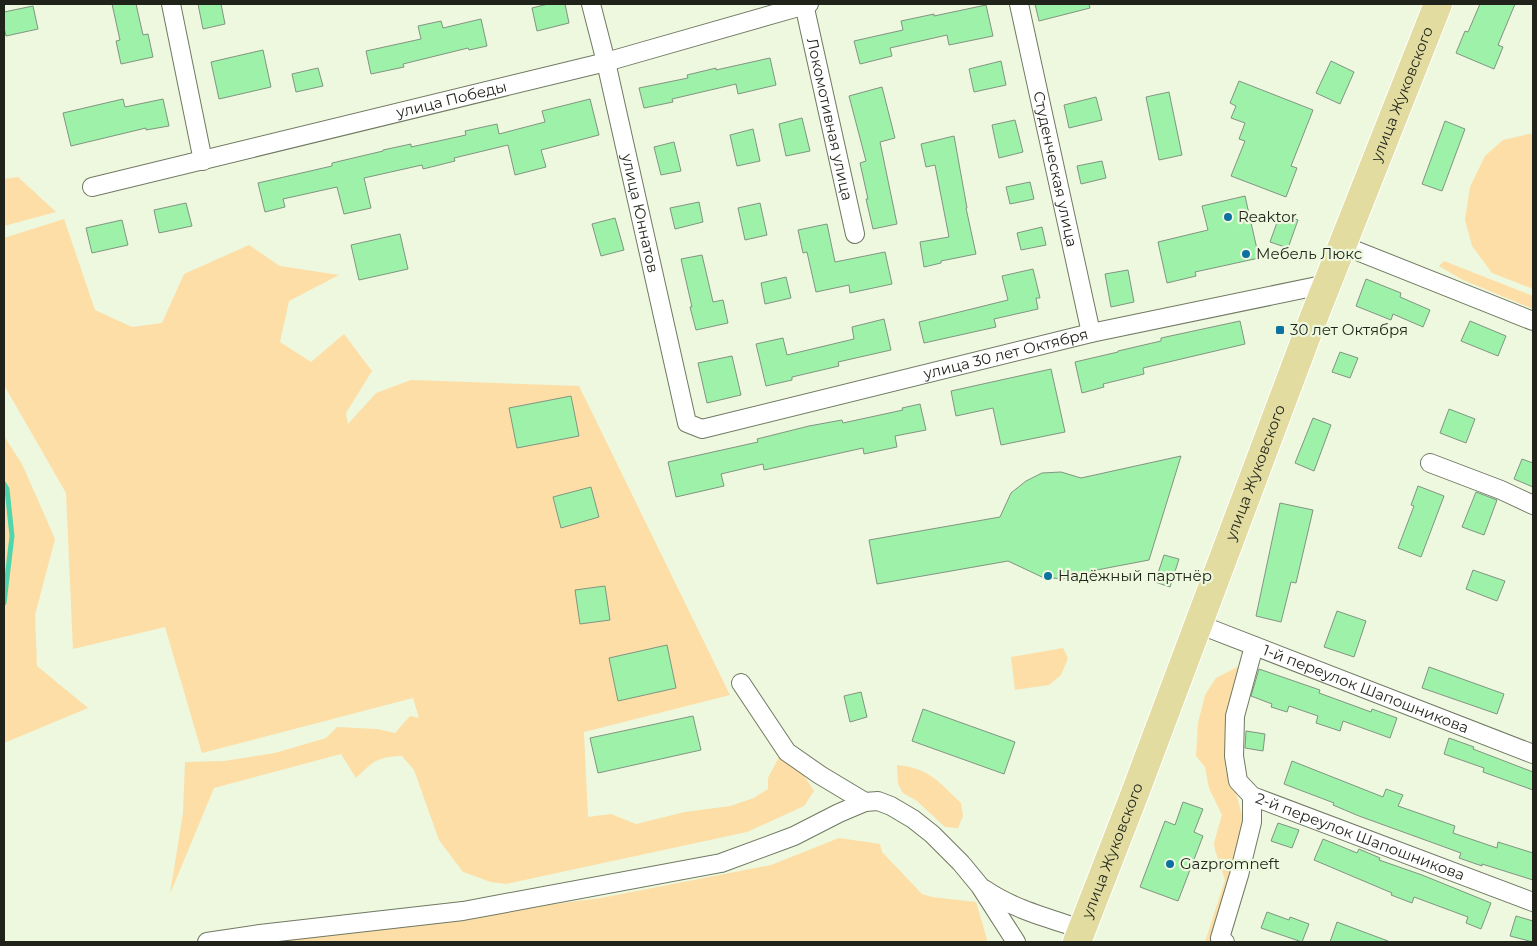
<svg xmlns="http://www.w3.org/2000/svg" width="1537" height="946" viewBox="0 0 1537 946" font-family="Montserrat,sans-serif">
  <rect width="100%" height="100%" fill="#edf8de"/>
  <!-- green -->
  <g fill="#fddea7">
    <polygon points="1533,133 1533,289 1492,273 1472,246 1465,220 1470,187 1485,156 1503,140"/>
    <polygon points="18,177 56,212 4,226 4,179"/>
    <path d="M64,219L95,310L132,327L162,323L184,274L249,245L280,266L339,275L289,301L280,342L311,362L344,334L372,371L346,413L348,424L376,393L411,380L579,386L730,695L584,732L588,817L611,814L636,824L685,812L730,806L754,798L768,789V778L779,757L796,763L814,791L804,806L747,832L506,884L491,882L463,872L439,840L414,770L402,756C376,757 374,761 356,778L341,754L214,788L170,894L183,813L185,762L224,761L275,753L326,738L337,727L377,729L395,733L410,716L419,718L413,698L202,753L165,627L73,649L66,493L4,385V238Z"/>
    <polygon points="1444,261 1533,296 1533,309 1463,280 1439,266"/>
    <polygon points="4,436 22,464 55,539 35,615 37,666 88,708 4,743"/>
    <polygon points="1063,648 1068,658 1061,675 1049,685 1015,690 1011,657"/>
    <polygon points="1239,666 1242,675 1230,701 1225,723 1228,764 1245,826 1224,908 1212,942 1205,942 1225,880 1215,850 1214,843 1222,815 1209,788 1205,767 1196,756 1198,723 1205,695 1216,678"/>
    <path d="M897,765C929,768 939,782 961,803L963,816L958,828L945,827L917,801L903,793L898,784Z"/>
    <polygon points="839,838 880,844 882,852 922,894 932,897 976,902 987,939 986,942 263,942 601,898 771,865"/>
  </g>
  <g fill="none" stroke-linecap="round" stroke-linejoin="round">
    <!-- stream -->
    <polyline stroke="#52d4ac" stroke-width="5" points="4,484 7,489 12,536 4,603"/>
  </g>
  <!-- building -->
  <g fill="#9ef1a8" stroke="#819582">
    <polygon points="112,4 136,4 143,35 148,34 153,57 121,64 116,41 120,40"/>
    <polygon points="198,4 221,4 225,24 203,29"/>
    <polygon points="548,4 565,4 569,23 537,31 532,8"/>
    <polygon points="1035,4 1089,4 1090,8 1039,21"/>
    <polygon points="1480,4 1515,4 1498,45 1503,47 1494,69 1456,53 1465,31 1468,32"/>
    <polygon points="986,5 993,36 949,45 947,35 890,48 892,56 860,64 854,41 903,30 901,21 934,14 934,16"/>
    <polygon points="33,6 38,29 6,36 4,28 4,12"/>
    <polygon points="481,19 487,46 469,50 468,48 403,64 404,67 371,74 366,51 421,39 418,26 441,21 443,28"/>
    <polygon points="263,50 271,87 219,99 211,62"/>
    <polygon points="770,58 776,85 738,94 736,84 672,99 673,102 644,108 639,88 688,78 687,75 716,68 716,70"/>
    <polygon points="1001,61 1006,85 974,92 969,69"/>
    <polygon points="1331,61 1354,72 1340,104 1316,93"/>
    <polygon points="318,68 323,86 296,92 292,74"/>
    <polygon points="1239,81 1313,110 1291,166 1297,168 1286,197 1231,176 1245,141 1239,139 1245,123 1231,118 1236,106 1230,103"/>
    <polygon points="882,87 895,138 880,142 897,224 873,229 866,199 868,199 860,163 866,161 849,96"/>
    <polygon points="1169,92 1182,155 1159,160 1146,97"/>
    <polygon points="1096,97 1102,120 1069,128 1064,105"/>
    <polygon points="123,99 125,107 163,99 169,126 146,130 146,128 71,146 63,113"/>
    <polygon points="590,99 599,135 541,150 546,167 515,175 508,145 454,158 455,161 423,169 422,165 364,178 371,208 344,214 337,187 283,199 285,207 265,212 258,183 332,166 332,163 383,151 383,150 411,144 411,147 466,135 465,131 497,124 499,134 545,122 542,111"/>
    <polygon points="802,118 810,151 786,156 779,124"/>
    <polygon points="1015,120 1023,152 999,158 992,125"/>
    <polygon points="1445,121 1465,129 1442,191 1422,184"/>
    <polygon points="753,129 760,161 737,166 730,135"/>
    <polygon points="954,136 967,208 966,208 976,254 941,261 941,263 924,267 920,242 949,237 935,165 926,167 921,144"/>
    <polygon points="674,142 681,171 661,175 654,147"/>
    <polygon points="1102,161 1106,178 1081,184 1077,166"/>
    <polygon points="1030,182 1034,199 1010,204 1006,187"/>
    <polygon points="1245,196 1259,258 1195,272 1196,276 1167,283 1158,242 1208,230 1202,206"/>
    <polygon points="699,202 703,222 675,229 670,208"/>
    <polygon points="186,203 192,226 159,233 154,210"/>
    <polygon points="760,203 767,235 745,240 738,208"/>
    <polygon points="1280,214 1298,220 1288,248 1270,242"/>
    <polygon points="615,218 624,250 601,256 592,224"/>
    <polygon points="122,220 128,245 92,253 86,228"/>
    <polygon points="827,224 835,262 885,252 892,284 850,293 849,285 816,292 807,252 803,253 798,230"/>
    <polygon points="1042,227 1046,245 1021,250 1017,233"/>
    <polygon points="400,234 408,269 359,280 351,245"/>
    <polygon points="702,255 713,302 723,300 728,323 696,330 690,307 692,307 681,259"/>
    <polygon points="1033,269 1040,298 1036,298 1038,309 994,319 996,327 924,343 919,322 1008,300 1002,276"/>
    <polygon points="1128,270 1134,302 1111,307 1105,274"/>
    <polygon points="786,277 791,298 765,304 761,283"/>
    <polygon points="1366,279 1401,293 1400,297 1430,310 1423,327 1393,314 1391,320 1356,306"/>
    <polygon points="884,319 891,350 838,362 839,366 792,377 792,380 766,386 756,344 783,338 787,355 854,339 852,327"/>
    <polygon points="1240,321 1245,344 1143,368 1144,374 1103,384 1104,387 1082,393 1075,362 1118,352 1118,351 1161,341 1161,338"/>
    <polygon points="1470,321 1506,336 1498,356 1461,341"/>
    <polygon points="1340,352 1358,358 1350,378 1332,372"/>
    <polygon points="732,356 741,395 707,403 698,363"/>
    <polygon points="1051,369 1065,432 1001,445 993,408 956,416 951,391"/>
    <polygon points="571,396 579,436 517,448 509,408"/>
    <polygon points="920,404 926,430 895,436 897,447 864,454 863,448 764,470 763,464 721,474 724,486 676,497 668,462 758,442 757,439 809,426 842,420 843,423 903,410 902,408"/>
    <polygon points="1449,409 1475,419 1466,443 1440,433"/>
    <polygon points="1313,418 1331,425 1314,471 1295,463"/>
    <polygon points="1181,456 1149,560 1081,573 1063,579 1042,577 1008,561 877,584 869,540 1000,517 1011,493 1026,481 1042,473 1061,472 1081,478"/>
    <polygon points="1522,459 1533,463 1533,487 1514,479"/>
    <polygon points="1418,486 1444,496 1421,557 1398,548 1414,506 1411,505"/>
    <polygon points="591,487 599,517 561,528 553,497"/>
    <polygon points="1476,492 1497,500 1484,535 1462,527"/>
    <polygon points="1280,503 1313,510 1296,583 1291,582 1281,622 1256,616"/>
    <polygon points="1164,555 1179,559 1170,587 1155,582"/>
    <polygon points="1473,570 1505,581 1497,601 1466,589"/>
    <polygon points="605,586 610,620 580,624 575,590"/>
    <polygon points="1337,611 1366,621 1354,657 1324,647"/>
    <polygon points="667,645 676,688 618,701 609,658"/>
    <polygon points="1429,667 1504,694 1497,714 1422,688"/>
    <polygon points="1259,669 1320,690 1319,693 1371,712 1372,709 1397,718 1390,738 1343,721 1340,731 1316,723 1318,716 1289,706 1287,712 1271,707 1272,704 1251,696"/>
    <polygon points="861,692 867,717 850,722 844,696"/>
    <polygon points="923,709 1015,742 1004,774 912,741"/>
    <polygon points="693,716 701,750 598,773 590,738"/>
    <polygon points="1246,731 1265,734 1263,751 1245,748"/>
    <polygon points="1449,738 1474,747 1473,749 1533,772 1533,790 1483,772 1484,768 1444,754"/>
    <polygon points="1292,761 1383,797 1386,789 1403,795 1398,806 1455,826 1453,833 1497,848 1498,842 1533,853 1533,880 1482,864 1482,866 1459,858 1461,853 1359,816 1333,805 1334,803 1284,784"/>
    <polygon points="1183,802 1203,809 1194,832 1203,836 1178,901 1140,887 1165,821 1175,825"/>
    <polygon points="1278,823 1299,830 1292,848 1271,841"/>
    <polygon points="1323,839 1357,853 1359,849 1380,858 1379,860 1422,875 1491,903 1481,929 1466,923 1468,917 1414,897 1412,903 1391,895 1392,893 1314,860"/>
    <polygon points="1267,912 1289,920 1290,917 1309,924 1302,942 1261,928"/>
    <polygon points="1516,916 1533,921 1533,942 1510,936"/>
    <polygon points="1337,922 1388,941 1388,942 1330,942"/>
  </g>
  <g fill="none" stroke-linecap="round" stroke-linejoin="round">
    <defs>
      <g id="minor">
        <polyline points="171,4 203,161"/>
        <path id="s1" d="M591,4L606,62L687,423L702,429L1091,333L1327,284"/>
        <path id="s2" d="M804,4L855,234"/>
        <path id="s3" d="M1019,4L1091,333"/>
        <path id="s4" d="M92,187L606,62L809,4"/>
        <polyline points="1342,245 1533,321"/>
        <polyline points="1430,463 1501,490 1533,505"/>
        <path id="s5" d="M1198,624L1533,754"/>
        <path id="s6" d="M1254,646L1235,716L1234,756L1238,781L1252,796L1533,902"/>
        <polyline points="741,683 787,752 820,775 865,802"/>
        <path d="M984,889C1013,909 1048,918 1081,929"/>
        <polyline points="207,942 260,934 463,911 721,863 794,836 839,813 865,802 878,801 891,806 913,819 932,834 961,863 980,886 1016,942"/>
        <polyline points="1225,942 1220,938 1239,875 1252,822 1252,796"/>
      </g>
      <g id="primary">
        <path id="s7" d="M1077,942L1135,793L1310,327L1438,4"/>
      </g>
    </defs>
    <!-- minor casing -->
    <use href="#minor" stroke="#707962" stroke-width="20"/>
    <!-- primary casing -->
    <use href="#primary" stroke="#fff" stroke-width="30"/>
    <!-- minor -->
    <use href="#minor" stroke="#fff" stroke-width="18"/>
    <!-- primary -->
    <use href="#primary" stroke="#e2dca1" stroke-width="28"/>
  </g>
  <!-- markers -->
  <g fill="#0d729f" stroke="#edf8de" stroke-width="2">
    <circle cx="1228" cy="217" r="5"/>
    <circle cx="1246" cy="254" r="5"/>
    <rect x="1275" y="325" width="10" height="10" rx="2.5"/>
    <circle cx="1048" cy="576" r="5"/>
    <circle cx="1170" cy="864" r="5"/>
  </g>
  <g text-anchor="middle" stroke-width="4.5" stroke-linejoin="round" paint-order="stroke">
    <!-- street labels -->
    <g font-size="15" fill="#1f2319" stroke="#edf8de">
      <text dy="5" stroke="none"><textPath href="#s7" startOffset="908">улица Жуковского</textPath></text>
      <text dy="5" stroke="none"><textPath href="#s4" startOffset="370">улица Победы</textPath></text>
      <text dy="5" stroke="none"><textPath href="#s2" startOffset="118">Локомотивная улица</textPath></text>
      <text dy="5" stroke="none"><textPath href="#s3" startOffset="169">Студенческая улица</textPath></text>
      <text dy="5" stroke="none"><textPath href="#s1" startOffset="215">улица Юннатов</textPath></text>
      <text dy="5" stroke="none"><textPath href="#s1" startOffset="759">улица 30 лет Октября</textPath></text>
      <text dy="5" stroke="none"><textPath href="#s7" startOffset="502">улица Жуковского</textPath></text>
      <text dy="5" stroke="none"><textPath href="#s5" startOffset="180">1-й переулок Шапошникова</textPath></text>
      <text dy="5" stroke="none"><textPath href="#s6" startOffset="274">2-й переулок Шапошникова</textPath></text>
      <text dy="5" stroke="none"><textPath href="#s7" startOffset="98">улица Жуковского</textPath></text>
    </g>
    <!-- poi labels -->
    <g font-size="15" fill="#1f2319" stroke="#edf8de" text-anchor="start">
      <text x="1238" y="222">Reaktor</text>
      <text x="1256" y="259">Мебель Люкс</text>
      <text x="1290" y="335">30 лет Октября</text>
      <text x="1058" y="581">Надёжный партнёр</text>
      <text x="1180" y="869">Gazpromneft</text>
    </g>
  </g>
  <!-- border -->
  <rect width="1537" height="946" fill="none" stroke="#1f2319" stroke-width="10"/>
</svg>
